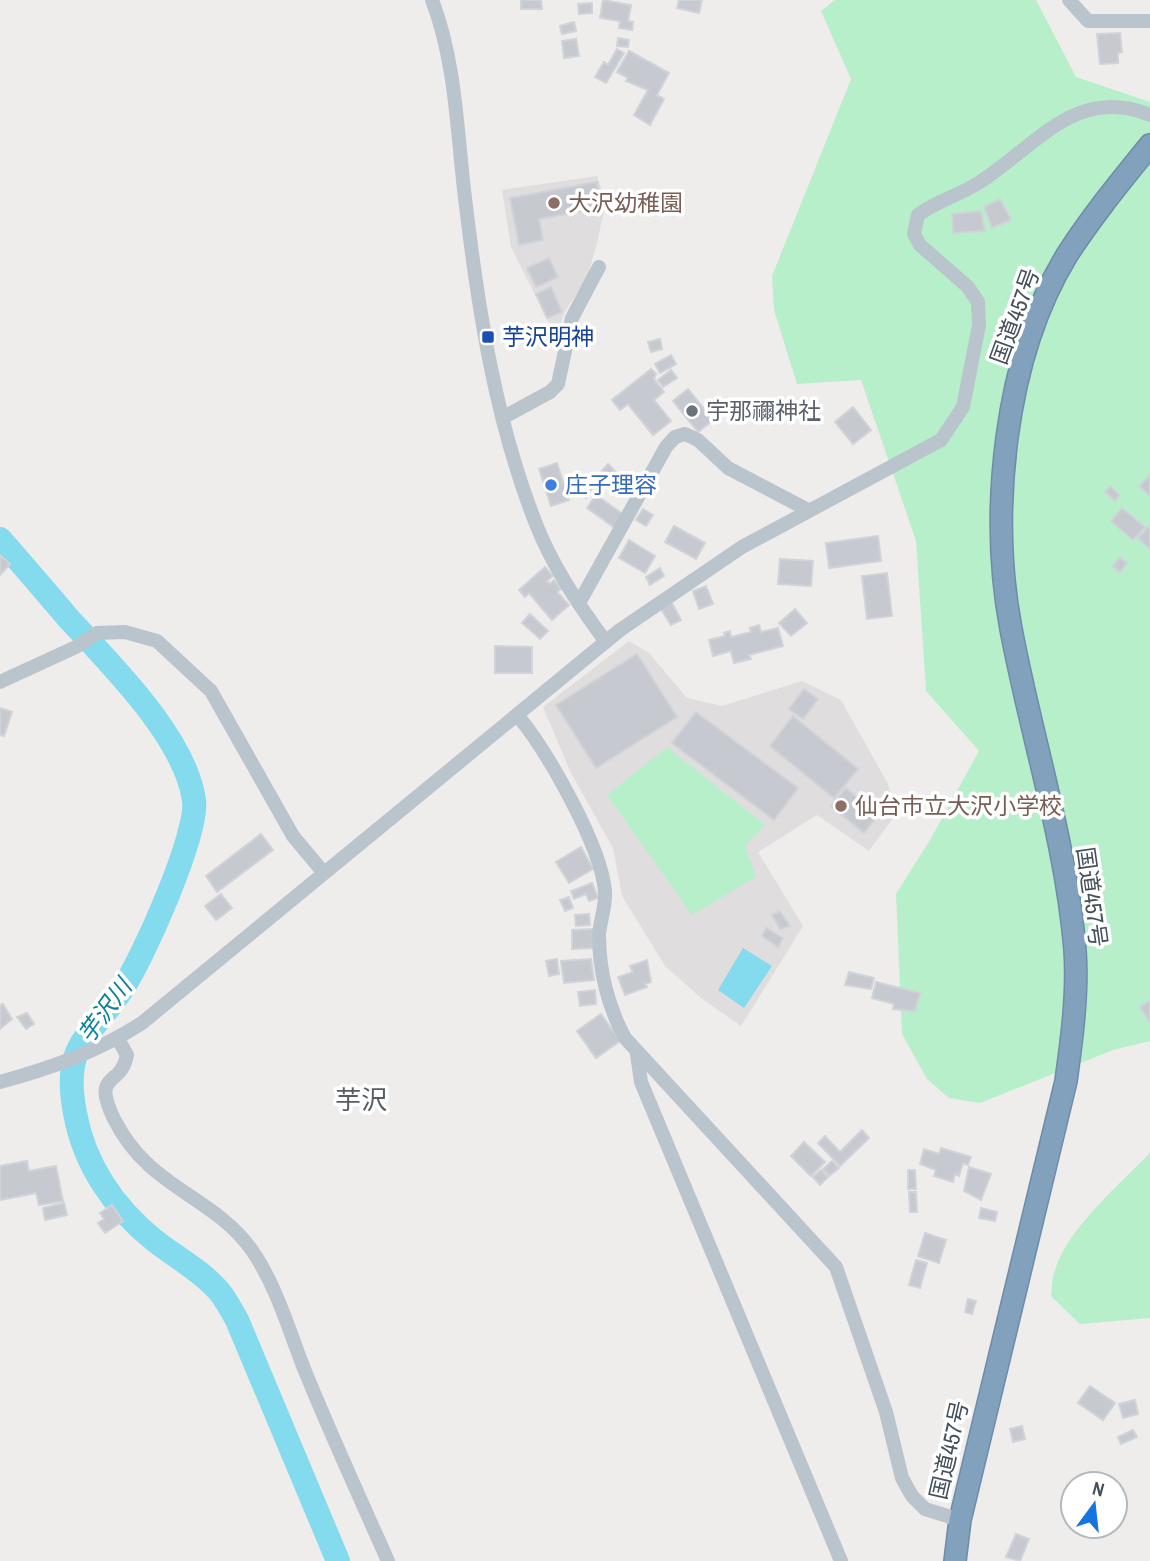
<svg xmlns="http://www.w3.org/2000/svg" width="1150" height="1561" viewBox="0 0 1150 1561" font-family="'Archivo Narrow','Noto Sans JP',sans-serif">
  <rect width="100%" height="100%" fill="#efecec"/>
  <!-- education -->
  <g fill="#e0ddde">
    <polygon points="597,176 606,201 597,243 587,278 565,311 556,337 511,247 502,190"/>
    <polygon points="629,641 649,653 687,698 722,706 802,681 841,700 888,784 896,814 869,851 817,815 758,852 803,926 741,1026 701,998 665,966 622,896 613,848 571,773 543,707"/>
  </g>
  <!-- green -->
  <g fill="#b8efcb">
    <polygon points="835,0 1036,0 1076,77 1150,102 1150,1041 1113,1050 980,1103 949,1098 927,1079 902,1034 896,894 930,840 979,751 926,691 916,541 861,380 797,384 774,310 772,276 851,79 821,11"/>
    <polygon points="667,747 765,825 745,846 756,877 692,915 607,795"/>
    <path d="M1150,1153V1318L1080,1324L1051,1296C1052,1288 1052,1278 1055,1270C1068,1228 1120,1184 1150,1153Z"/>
  </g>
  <!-- water -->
  <polygon fill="#84dbed" points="743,948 772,966 744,1008 718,990"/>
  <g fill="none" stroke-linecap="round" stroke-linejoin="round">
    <!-- river -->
    <path stroke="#84dbed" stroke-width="24" d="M0,539C23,565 46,592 69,619C111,665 185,737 194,800C199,833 142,961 121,991C88,1040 62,1045 75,1113C84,1164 114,1208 154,1240C175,1257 199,1269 217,1289C225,1297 231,1310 237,1320L338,1561"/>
  </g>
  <!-- building -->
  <g fill="#c6c9cf" stroke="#d0d3d8" stroke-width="2">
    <polygon points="521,0 541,0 542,9 521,9"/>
    <polygon points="603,0 631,5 628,21 633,22 632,30 619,28 620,21 600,18"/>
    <polygon points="679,0 702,0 699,13 677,8"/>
    <polygon points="592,3 592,13 579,14 578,4"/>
    <polygon points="574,22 576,31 562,34 560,26"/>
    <polygon points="1120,33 1122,52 1118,53 1118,63 1100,64 1097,34"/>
    <polygon points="618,38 629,40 628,47 617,46"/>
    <polygon points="576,39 579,56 564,58 562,41"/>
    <polygon points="617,49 624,53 606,83 595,77 604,62 608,65"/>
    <polygon points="629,51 669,73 657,95 664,99 650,125 634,115 648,90 626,81 628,78 617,72"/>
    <polygon points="597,182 601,208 539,219 543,240 519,245 510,198"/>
    <polygon points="1000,199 1011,220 992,228 984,207"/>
    <polygon points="981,211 985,231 953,233 952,214"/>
    <polygon points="549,258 558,277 536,287 527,268"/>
    <polygon points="551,287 562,312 547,318 536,294"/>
    <polygon points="660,339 662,349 651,352 648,342"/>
    <polygon points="671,355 676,364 660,373 655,364"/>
    <polygon points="651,369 656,374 654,379 664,392 654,400 671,421 653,435 628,404 620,410 612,400"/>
    <polygon points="671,370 677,378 663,387 658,380"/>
    <polygon points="688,389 713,420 698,432 673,401"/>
    <polygon points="853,407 871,430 853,444 835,422"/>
    <polygon points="557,463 569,500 551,506 539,469"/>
    <polygon points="608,464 622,478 614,486 600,473"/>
    <polygon points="1150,475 1150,496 1139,486"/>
    <polygon points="588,479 596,486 586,498 578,491"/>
    <polygon points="1110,486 1120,495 1115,501 1105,492"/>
    <polygon points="596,495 624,515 615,528 587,508"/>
    <polygon points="1122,508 1145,527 1133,540 1111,521"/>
    <polygon points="643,509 653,515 646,526 636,520"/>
    <polygon points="1150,525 1150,549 1138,538"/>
    <polygon points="674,526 705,543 696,559 665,542"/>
    <polygon points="878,536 881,561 829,568 826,543"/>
    <polygon points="629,540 655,556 645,573 619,558"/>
    <polygon points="0,555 10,564 0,575"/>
    <polygon points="1120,557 1127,563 1120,572 1113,566"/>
    <polygon points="780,559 813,561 811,586 778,584"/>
    <polygon points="545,567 553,576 547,581 550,584 554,580 561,589 557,592 569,605 552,620 529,593 525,597 519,590"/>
    <polygon points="660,568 664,576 650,585 646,577"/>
    <polygon points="887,573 892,616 867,619 862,576"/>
    <polygon points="706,586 713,604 699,609 693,591"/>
    <polygon points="672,603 681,620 671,625 661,609"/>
    <polygon points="795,609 807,623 791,636 779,623"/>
    <polygon points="530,614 548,631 540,639 522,623"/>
    <polygon points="759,625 761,632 778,628 783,646 749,655 751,659 734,663 731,651 713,656 709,640 725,636 724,633 730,631 731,637 751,632 750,628"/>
    <polygon points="495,646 532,647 532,673 495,673"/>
    <polygon points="637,654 677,717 596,768 556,705"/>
    <polygon points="804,689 818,699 803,719 789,709"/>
    <polygon points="0,708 12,712 4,736 0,735"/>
    <polygon points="696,712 798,788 774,820 672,743"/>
    <polygon points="793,716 858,769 834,798 770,746"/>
    <polygon points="846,788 878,815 864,833 831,806"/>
    <polygon points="261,834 273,850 217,892 206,876"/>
    <polygon points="581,847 593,869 569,883 556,862"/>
    <polygon points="592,883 598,898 589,901 586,894 574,899 571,891"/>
    <polygon points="221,894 232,908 216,920 205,906"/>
    <polygon points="569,897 573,908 565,911 560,900"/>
    <polygon points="780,911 790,926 780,929 772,915"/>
    <polygon points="589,914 590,925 576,926 575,915"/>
    <polygon points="766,928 783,938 778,947 762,936"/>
    <polygon points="593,929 593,948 572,949 572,930"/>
    <polygon points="557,959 559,974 549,976 546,961"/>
    <polygon points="591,959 594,980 564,983 561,961"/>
    <polygon points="647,960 651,982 645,984 647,987 625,995 618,977 633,972 630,966"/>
    <polygon points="849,972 874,978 871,989 845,985"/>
    <polygon points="876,982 920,993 915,1011 893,1009 894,1004 872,998"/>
    <polygon points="595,990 596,1004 580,1006 578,992"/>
    <polygon points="1150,1001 1150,1022 1140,1007"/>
    <polygon points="3,1004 12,1019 0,1029 0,1006"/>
    <polygon points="27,1013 34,1024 26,1029 17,1017"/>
    <polygon points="601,1014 620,1041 596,1058 577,1031"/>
    <polygon points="862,1130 869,1138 840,1166 818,1143 825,1136 840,1152"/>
    <polygon points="804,1142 825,1162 811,1176 791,1156"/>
    <polygon points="941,1148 971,1157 968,1165 963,1163 959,1176 955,1174 953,1182 934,1176 936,1170 920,1164 924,1149 939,1154"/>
    <polygon points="27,1161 29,1171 56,1166 63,1201 39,1205 36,1193 0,1200 0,1166"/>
    <polygon points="832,1161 839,1168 829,1176 823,1169"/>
    <polygon points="969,1167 991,1174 981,1200 964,1191"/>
    <polygon points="821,1170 828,1177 820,1185 813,1177"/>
    <polygon points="908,1170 915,1170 916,1189 908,1189"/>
    <polygon points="909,1192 916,1192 917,1212 910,1212"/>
    <polygon points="64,1203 67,1215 45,1220 43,1208"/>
    <polygon points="112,1205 123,1221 105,1233 98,1223 104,1219 100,1213"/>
    <polygon points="981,1208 997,1212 995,1221 979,1218"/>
    <polygon points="925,1233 946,1240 939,1263 918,1256"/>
    <polygon points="916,1260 927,1263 920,1288 909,1285"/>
    <polygon points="968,1299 976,1301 972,1314 965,1312"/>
    <polygon points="1090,1386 1115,1403 1103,1420 1078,1403"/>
    <polygon points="1135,1400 1138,1414 1123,1418 1119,1404"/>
    <polygon points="1022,1426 1025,1439 1013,1442 1010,1429"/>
    <polygon points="1133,1430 1137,1437 1121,1444 1118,1437"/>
    <polygon points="1016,1534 1029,1539 1020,1561 1006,1557"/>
  </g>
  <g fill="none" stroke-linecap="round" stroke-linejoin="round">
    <defs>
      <path id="highway" d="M955,1561L960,1520L1066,1081C1072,1038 1078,993 1075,950C1066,841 1031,736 1011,629C989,512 1004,358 1067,255C1092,216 1121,181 1150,145"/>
    </defs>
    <!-- highway casing -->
    <use href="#highway" stroke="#6d8ca9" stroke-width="24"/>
    <!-- minor -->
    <g stroke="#bac4cc" stroke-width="14">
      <path d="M432,0C456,62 457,133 465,198C478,308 495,420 536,524C552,565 579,606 606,642"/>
      <polyline points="1069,0 1088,21 1150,21"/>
      <polyline points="504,417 550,392 558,384 572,318 599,267"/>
      <polyline points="579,603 666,447 675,437 685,434 698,440 728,468 808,510"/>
      <polyline points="0,682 76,647 97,633 125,632 157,641 211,691 293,836 323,872"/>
      <path d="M518,716C547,751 602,847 605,892C606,906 600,921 599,935C599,970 608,1007 625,1038L836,1267L886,1412L902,1478L912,1496L925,1509L960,1520"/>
      <path d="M118,1039L127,1055C121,1088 91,1071 114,1119C149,1189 212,1195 251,1249C276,1284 289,1331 305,1371C331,1435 360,1498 388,1561"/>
      <polyline points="637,1054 641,1082 841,1561"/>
      <path d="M0,1082C51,1068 97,1052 142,1023L620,630L742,547L941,440L963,407L979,325L978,302L968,287L920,245L914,234L918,215C937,201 960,195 980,182C1036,146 1076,85 1150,115"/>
    </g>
    <!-- highway -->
    <use href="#highway" stroke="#82a1bd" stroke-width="21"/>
  </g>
  <!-- markers -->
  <g fill="#8d6e63" stroke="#fff" stroke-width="2.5">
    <circle cx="554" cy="203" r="7"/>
    <circle cx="841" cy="806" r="7"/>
  </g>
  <rect fill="#1a4fb4" stroke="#fff" stroke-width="2.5" x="481" y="330" width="14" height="14" rx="3.5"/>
  <circle fill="#6b7280" stroke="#fff" stroke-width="2.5" cx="692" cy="411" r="7"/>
  <circle fill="#3f7fe0" stroke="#fff" stroke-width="2.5" cx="551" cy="485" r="7"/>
  <g text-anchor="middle" stroke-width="7" stroke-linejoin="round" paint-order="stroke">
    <!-- education labels -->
    <g font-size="23" fill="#785e54" stroke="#fff" text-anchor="start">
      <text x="568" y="211">大沢幼稚園</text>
      <text x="855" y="814">仙台市立大沢小学校</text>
    </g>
    <!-- street labels -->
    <g font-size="23" fill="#44505a" stroke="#fff">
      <text transform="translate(1015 316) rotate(-70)" y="8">国道457号</text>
      <text transform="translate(1092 897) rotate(82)" y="8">国道457号</text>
      <text transform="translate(949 1450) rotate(-77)" y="8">国道457号</text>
    </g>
    <!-- transit labels -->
    <g font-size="23" fill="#164399" stroke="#fff" text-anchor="start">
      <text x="502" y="345">芋沢明神</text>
    </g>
    <!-- worship labels -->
    <g font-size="23" fill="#5b616d" stroke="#fff" text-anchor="start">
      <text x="706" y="419">宇那禰神社</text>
    </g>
    <!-- shop labels -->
    <g font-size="23" fill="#366cbe" stroke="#fff" text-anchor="start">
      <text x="565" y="493">庄子理容</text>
    </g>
    <!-- water labels -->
    <g font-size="24" font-style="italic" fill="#0a8099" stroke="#fff">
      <text transform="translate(105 1011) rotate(-54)" y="8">芋沢川</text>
    </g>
    <!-- quarter labels -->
    <g font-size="26" fill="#595d61" stroke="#fff">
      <text x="361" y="1109">芋沢</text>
    </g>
  </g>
  <!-- north arrow -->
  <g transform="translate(1094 1505) rotate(15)"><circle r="33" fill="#ffffff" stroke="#b4b9bd" stroke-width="2"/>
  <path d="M0-5L12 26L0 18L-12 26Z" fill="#1574e0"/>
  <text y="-10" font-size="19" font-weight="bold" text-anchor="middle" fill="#44505a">N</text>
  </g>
</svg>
